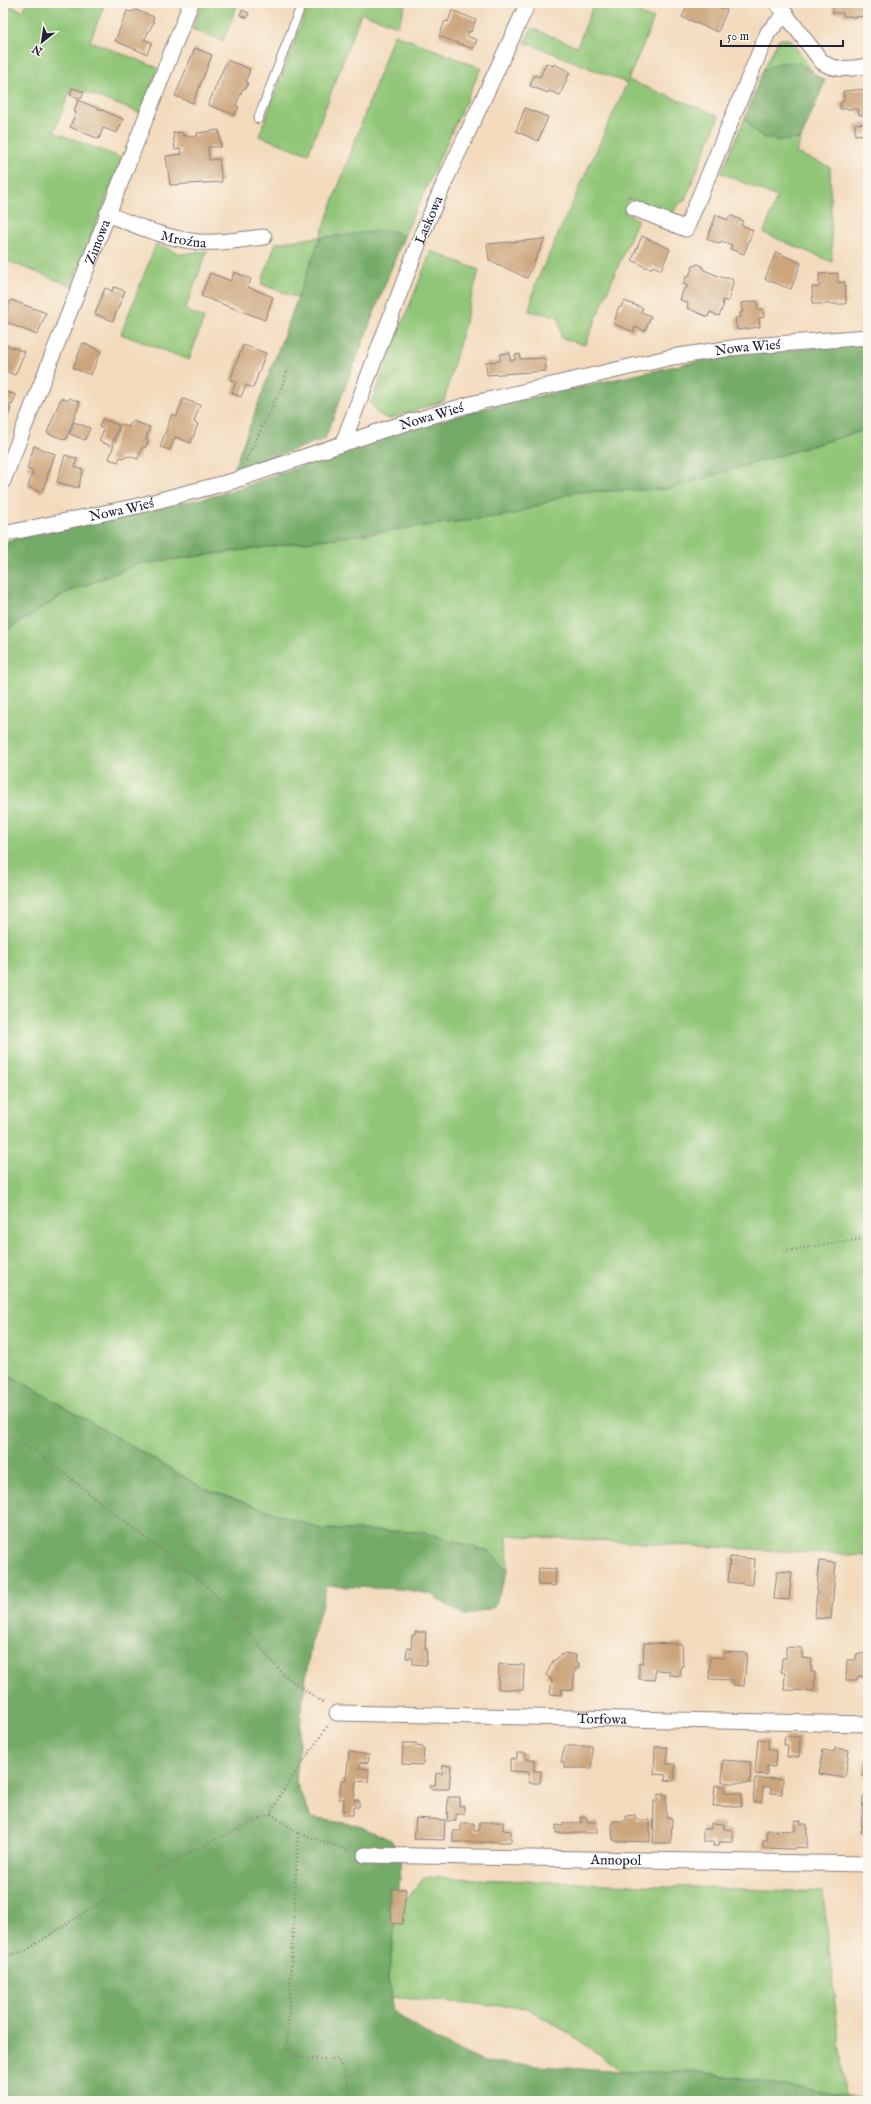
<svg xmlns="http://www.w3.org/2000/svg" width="871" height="2104" viewBox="0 0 871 2104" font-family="'IM FELL English',serif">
  <rect width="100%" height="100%" fill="#fbf7ec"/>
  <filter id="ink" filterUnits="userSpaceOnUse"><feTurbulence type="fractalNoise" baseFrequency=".025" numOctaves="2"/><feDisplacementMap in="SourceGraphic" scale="8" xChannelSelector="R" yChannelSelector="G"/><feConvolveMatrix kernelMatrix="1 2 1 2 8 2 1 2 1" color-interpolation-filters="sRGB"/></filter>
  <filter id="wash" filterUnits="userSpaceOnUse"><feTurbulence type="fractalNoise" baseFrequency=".012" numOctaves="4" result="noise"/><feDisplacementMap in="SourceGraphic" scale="16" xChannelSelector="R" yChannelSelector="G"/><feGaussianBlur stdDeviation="0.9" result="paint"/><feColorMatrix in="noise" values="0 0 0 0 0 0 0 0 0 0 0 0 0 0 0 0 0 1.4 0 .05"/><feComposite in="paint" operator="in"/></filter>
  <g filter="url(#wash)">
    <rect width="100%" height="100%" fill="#f3dabc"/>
    <!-- green -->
    <g fill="#91c678" stroke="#5a745a">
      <polygon points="3,3 23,11 27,3 105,3 90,41 158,68 140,113 72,87 54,132 122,158 71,286 3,259"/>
      <polygon points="202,3 238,3 223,41 192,29"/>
      <polygon points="309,3 406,3 398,26 361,13 308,154 259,136"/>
      <polygon points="594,3 614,3 654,19 628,80 719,116 685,200 678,205 672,214 668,214 629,199 625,213 638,219 585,345 561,338 559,317 529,311 535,285 627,83 525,42 532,28 577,47"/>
      <polygon points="394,34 481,68 404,236 393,231 320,238 298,298 261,284 276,243 320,237"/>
      <polygon points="779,39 790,39 813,72 799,63 763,70"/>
      <path d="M745,118C759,143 776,141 801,139L796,153L830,167L832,262L764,233L777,197L721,173Z"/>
      <polygon points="156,244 181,254 207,251 185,310 204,318 189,360 121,334"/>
      <polygon points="431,251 479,270 444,401 388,419 377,413 371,403"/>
      <polygon points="868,429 868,1556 507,1535 508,1570 490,1552 422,1532 321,1529 203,1488 3,1371 3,633 66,593 139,564 515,514 574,492 667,489"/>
      <polygon points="424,1877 823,1892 845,2095 777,2097 760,2081 693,2071 623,2072 573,2036 527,2008 390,1997 388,1978 397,1910"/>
    </g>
    <!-- forest -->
    <g fill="#74ab68" stroke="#4b6652">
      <path d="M787,62L799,63L825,81L801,139C776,141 759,143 745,118L763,70L776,64Z"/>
      <polygon points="378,231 393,231 404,236 325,439 233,471 320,238"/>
      <polygon points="868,343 868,429 667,489 574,492 515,514 139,564 66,593 3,633 3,542 218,495 406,430 494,406 721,356"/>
      <polygon points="3,1371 203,1488 321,1529 422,1532 490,1552 508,1570 494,1607 464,1616 431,1594 401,1589 327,1586 311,1643 302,1704 296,1782 311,1818 357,1825 391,1840 402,1856 397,1910 388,1978 393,2012 433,2038 483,2062 623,2072 693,2071 845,2095 868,2096 868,2101 3,2101"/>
    </g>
    <g id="blocks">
      <!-- building -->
      <g fill="#cca57d">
        <polygon points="688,3 705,3 727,10 718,32 682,17"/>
        <polygon points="833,3 868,3 868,16 852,17 852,16 843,16 843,13 833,13"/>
        <polygon points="136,10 154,17 152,21 154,22 144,40 152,42 147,54 115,41 127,11 131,12"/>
        <polygon points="242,10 249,13 247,18 240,15"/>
        <polygon points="452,10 476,20 471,32 469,31 467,36 477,40 473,49 439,36 445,21 448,22"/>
        <polygon points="195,48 212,55 193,103 175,96"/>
        <polygon points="227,60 250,69 246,81 248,82 246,89 243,88 236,106 239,107 235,115 208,105"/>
        <polygon points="546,63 553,66 554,64 570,72 560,95 549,91 548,93 530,86 534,75 540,77"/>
        <polygon points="72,88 84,92 81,99 70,95"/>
        <polygon points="868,89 868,115 859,115 858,109 840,109 840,103 844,101 843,91"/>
        <polygon points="78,100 123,119 117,133 103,128 99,139 70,127 76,112 74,111"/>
        <polygon points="525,108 548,117 538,141 516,131"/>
        <polygon points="868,123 868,134 855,135 855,124"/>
        <polygon points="219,130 221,147 208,147 209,160 219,159 222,182 170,185 166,156 182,154 181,149 175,150 173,133 182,132 183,136 189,136 189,137 198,136 197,133"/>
        <polygon points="716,215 728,220 730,215 743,221 741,225 753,230 744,254 730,249 732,245 721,241 720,244 707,239"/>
        <polygon points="642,236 670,249 661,270 653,266 652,268 645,267 632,260"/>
        <polygon points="545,239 527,278 489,260 487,244"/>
        <polygon points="776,252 801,263 791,289 765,279"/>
        <polygon points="698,264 702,266 704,270 723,278 731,278 733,282 728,302 723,300 722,304 724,304 719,316 710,312 708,317 687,308 688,303 680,300 684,288 686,289 688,286 683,284 687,275 689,276 693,266"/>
        <polygon points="234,272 251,279 248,287 273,297 265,320 201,296 210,273 231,281"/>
        <polygon points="838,273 838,283 845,282 846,304 813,304 812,287 819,287 819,274"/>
        <polygon points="114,287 125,291 113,321 95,314 105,288 112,291"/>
        <polygon points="11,300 46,313 37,335 3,321"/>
        <polygon points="624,301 643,308 641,312 651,316 645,331 635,327 634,332 614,324 618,308 621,307"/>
        <polygon points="757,301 758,310 763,309 764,317 759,318 760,327 737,330 735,318 741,317 740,312 743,312 741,303"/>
        <polygon points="83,343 101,351 91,375 73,368"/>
        <polygon points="3,344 25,352 15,375 3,370"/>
        <polygon points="243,345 266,353 253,388 246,385 241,397 232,393 236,382 230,380"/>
        <polygon points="510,353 510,360 515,360 515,355 520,354 520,359 545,358 546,371 487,375 486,362 500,361 500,354"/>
        <polygon points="3,391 16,395 12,405 10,404 9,408 11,408 7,418 3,417"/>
        <polygon points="61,398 68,401 69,398 80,402 66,440 47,433"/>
        <polygon points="183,399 200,405 194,422 198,424 191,443 175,437 170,450 160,447 172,414 177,416"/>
        <polygon points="102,419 119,425 111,446 99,441 104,429 99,427"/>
        <polygon points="132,421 150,427 146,439 148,442 146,447 142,448 138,459 129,456 124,458 120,457 118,462 109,459 121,424 129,427"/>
        <polygon points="74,422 90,428 85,440 70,434"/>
        <polygon points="34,446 55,454 42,493 28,487 33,471 27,469"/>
        <polygon points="65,455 77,459 75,467 83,470 78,488 57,482"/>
        <polygon points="730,1557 755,1559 753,1585 728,1582"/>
        <polygon points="819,1561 836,1563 831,1619 815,1618"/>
        <polygon points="539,1568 556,1569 555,1586 538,1585"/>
        <polygon points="777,1571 792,1572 789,1600 774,1599"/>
        <polygon points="415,1632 426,1632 425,1649 427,1649 426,1665 413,1664 413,1658 406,1658 407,1648 411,1649 412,1635 415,1635"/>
        <polygon points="644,1643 682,1644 683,1666 681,1666 680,1676 669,1675 670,1671 655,1670 655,1680 639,1679 639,1662 643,1663"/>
        <polygon points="786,1647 802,1648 802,1658 812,1659 811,1672 815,1672 814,1691 784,1690 785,1673 781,1672 782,1658 786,1658"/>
        <polygon points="724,1652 747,1653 744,1686 733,1685 733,1680 709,1679 710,1657 724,1658"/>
        <polygon points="868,1652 868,1677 858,1676 857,1680 846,1680 847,1660 856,1660 856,1655"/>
        <polygon points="565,1653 576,1655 575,1663 579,1663 579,1669 575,1669 573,1690 562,1689 561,1695 550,1694 552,1680 546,1675 553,1661"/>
        <polygon points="499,1664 524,1665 523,1690 498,1689"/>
        <polygon points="785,1736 800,1737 799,1757 787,1757 788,1745 784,1745"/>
        <polygon points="758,1739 769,1740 768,1749 776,1751 775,1767 767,1766 767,1775 755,1774"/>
        <polygon points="403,1743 416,1743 416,1746 424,1747 423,1765 402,1764"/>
        <polygon points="565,1746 592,1746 592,1768 564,1768 564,1763 561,1762"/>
        <polygon points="655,1747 667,1747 667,1764 675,1764 674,1781 665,1780 666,1775 654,1774"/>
        <polygon points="835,1748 849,1750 845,1778 819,1774 823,1750 834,1752"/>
        <polygon points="349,1752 369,1755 368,1763 360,1762 359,1768 369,1769 368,1782 356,1781 354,1800 359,1800 359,1807 353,1807 353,1815 343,1815 344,1799 339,1799 341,1780 346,1780"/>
        <polygon points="517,1753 526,1753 526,1759 534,1759 534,1771 541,1771 540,1783 529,1783 529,1772 510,1771 510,1759 517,1759"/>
        <polygon points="863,1759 868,1759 868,1777 863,1776"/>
        <polygon points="723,1760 751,1762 750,1783 727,1783 722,1781"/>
        <polygon points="443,1765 451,1766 449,1789 432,1789 430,1785 435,1785 436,1773 442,1774"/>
        <polygon points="755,1778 783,1779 782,1794 771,1793 771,1787 763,1787 762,1802 753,1802"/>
        <polygon points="715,1785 724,1786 724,1792 742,1794 741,1807 713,1806"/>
        <polygon points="658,1794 666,1795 666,1817 672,1818 671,1843 653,1843 654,1801 658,1801"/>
        <polygon points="448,1797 460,1797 459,1806 464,1806 464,1814 456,1814 456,1821 447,1821"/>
        <polygon points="863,1797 868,1797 868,1833 861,1833"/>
        <polygon points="635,1815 636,1820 650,1820 650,1842 615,1841 613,1839 612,1824 614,1821 626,1821 626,1816"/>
        <polygon points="581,1817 587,1817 587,1822 597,1822 597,1833 556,1833 556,1825 563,1826 563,1823 581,1823"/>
        <polygon points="416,1818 445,1820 444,1840 414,1839"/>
        <polygon points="795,1820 801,1821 801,1824 807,1824 807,1847 794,1848 794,1849 763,1848 763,1840 767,1840 767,1830 795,1831"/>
        <polygon points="479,1822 503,1822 503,1830 511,1831 511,1842 453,1842 453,1831 461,1831 461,1823 474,1823 474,1831 479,1831"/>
        <polygon points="711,1823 724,1824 724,1829 733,1830 733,1842 720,1842 719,1846 713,1846 714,1842 703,1842 703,1829 711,1829"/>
        <polygon points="392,1889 406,1889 402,1924 391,1923 392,1911 390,1911"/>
      </g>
    </g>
  </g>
  <g filter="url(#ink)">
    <use href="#blocks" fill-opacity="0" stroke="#8a7e7c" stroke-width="1"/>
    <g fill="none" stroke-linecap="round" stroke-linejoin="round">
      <defs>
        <polyline id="service" points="258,119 302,3"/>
        <g id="minor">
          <path d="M777,3L822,62C836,72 852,68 868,66"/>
          <polyline points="634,208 686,229 768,32 779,21 787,16"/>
          <path id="s1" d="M107,214C137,226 167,239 199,242C220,244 243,239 264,237"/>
          <path id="s2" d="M343,443L422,234L446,179L528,3"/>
          <path id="s3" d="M3,481L191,3"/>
          <path id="s4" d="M3,534L138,506L179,495L233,481L386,429L471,404L672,357L739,347L868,337"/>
          <path id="s5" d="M337,1713L868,1724"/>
          <path id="s6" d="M365,1855L868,1864"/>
        </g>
      </defs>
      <!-- service casing -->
      <use href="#service" stroke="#8a7e7c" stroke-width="10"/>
      <!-- minor casing -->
      <use href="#minor" stroke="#8a7e7c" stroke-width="17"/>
      <!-- path -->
      <g stroke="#8a7e7c" stroke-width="2.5" stroke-dasharray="1 3" stroke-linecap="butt">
        <polyline points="246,460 282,386 288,369"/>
        <polyline points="784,1251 868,1238"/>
        <polyline points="3,1432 39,1454 206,1585 261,1647 282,1674 325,1704"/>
        <polyline points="271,1814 298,1833 351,1851"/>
        <polyline points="298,1833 287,2045 293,2056 314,2059 337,2059 346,2074 351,2101"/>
        <polyline points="3,1957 25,1951 113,1894 210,1842 271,1814 280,1795 329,1724"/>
      </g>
      <!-- service -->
      <use href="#service" stroke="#fff" stroke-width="8"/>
      <!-- minor -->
      <use href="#minor" stroke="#fff" stroke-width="15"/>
    </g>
  </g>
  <g text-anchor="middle" stroke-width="4" stroke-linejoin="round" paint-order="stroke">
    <!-- street labels -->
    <g font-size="14" fill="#22223b" stroke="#fbf7ec">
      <text dy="5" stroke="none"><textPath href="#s2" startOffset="239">Laskowa</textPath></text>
      <text dy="5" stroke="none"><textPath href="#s1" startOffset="81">Mroźna</textPath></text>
      <text dy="5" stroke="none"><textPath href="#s3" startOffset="257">Zimowa</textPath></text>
      <text dy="5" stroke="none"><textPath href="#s4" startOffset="769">Nowa Wieś</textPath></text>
      <text dy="5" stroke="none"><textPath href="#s4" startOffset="445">Nowa Wieś</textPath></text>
      <text dy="5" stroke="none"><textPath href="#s4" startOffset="121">Nowa Wieś</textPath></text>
      <text dy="5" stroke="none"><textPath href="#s5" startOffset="265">Torfowa</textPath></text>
      <text dy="5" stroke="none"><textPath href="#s6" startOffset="251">Annopol</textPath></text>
    </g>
  </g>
  <!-- margin -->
  <rect width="871" height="2104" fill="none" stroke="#fbf7ec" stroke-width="16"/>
  <!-- north arrow -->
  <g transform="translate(42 42) rotate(210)" stroke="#fbf7ec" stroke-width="3" paint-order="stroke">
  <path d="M0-3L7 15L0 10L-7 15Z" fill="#22223b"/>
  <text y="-6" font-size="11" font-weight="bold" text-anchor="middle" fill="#22223b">N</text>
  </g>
  <!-- scale -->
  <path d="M721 40v6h122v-6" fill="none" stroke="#22223b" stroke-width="2"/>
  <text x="727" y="40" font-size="12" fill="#22223b" stroke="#fbf7ec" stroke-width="3" paint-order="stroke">50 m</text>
</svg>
